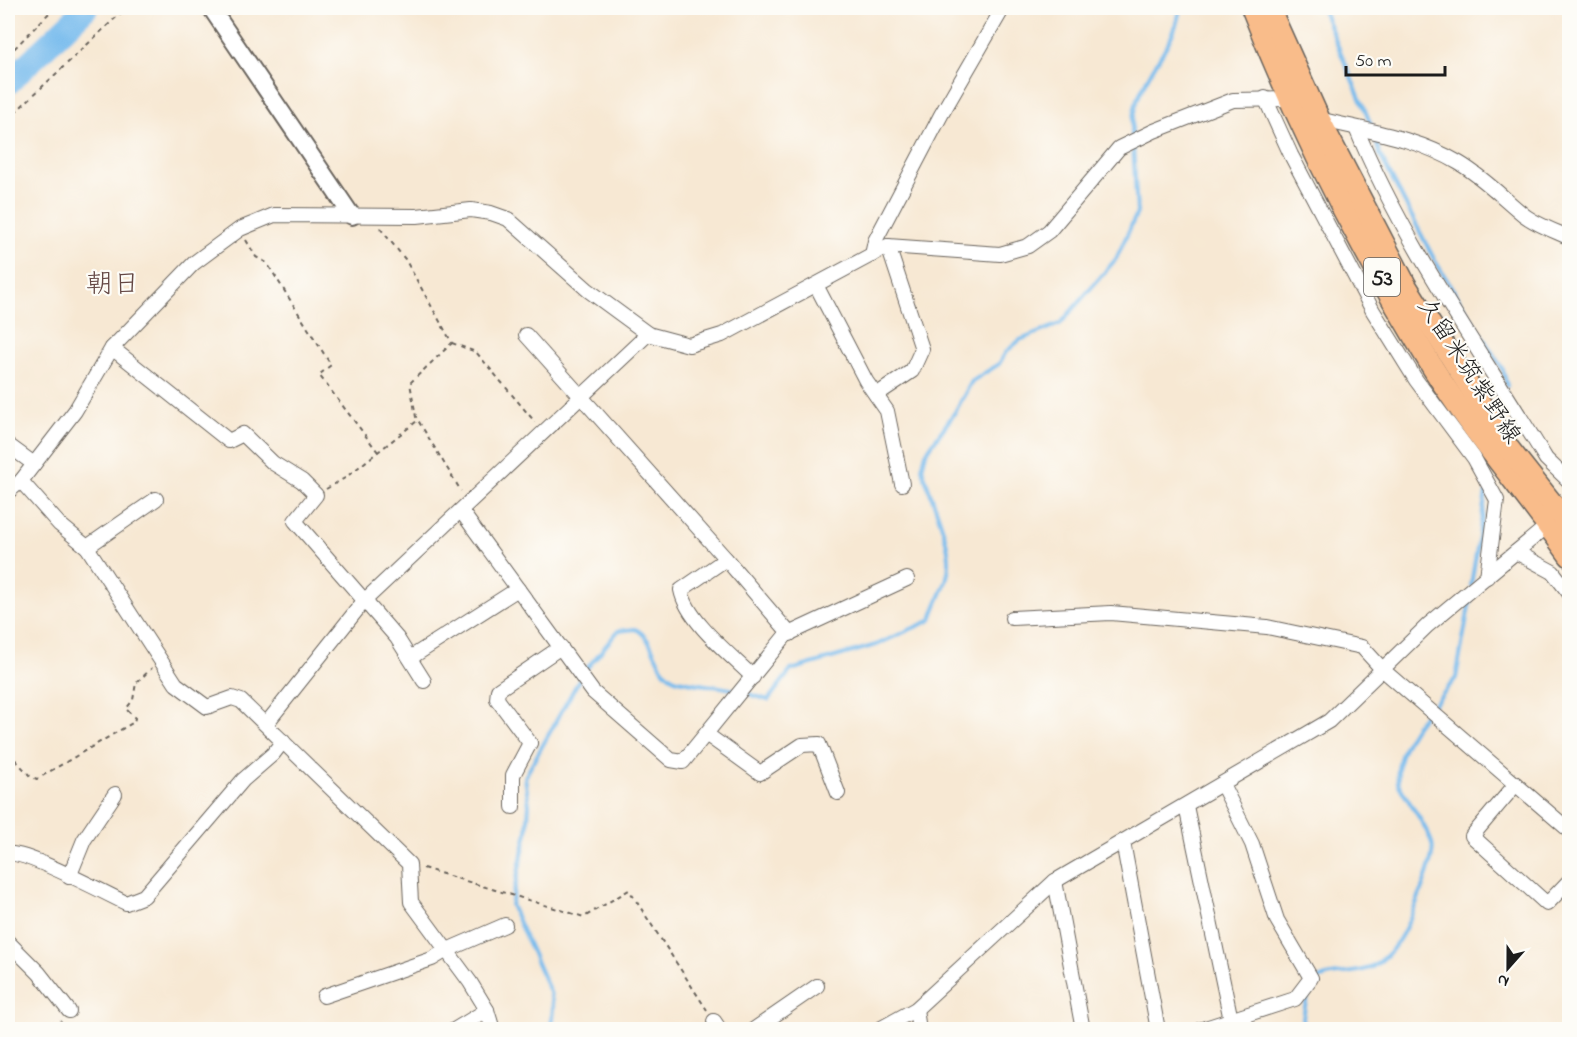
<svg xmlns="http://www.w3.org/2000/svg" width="1577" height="1037" viewBox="0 0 1577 1037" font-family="'Indie Flower','Klee One',sans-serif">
  <rect width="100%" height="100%" fill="#fdfcf7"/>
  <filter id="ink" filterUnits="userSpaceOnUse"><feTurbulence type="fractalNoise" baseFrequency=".0167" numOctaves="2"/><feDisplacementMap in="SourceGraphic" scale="12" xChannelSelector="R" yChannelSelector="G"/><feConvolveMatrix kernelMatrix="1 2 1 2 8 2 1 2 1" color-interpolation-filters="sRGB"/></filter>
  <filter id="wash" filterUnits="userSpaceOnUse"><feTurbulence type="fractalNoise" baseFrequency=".008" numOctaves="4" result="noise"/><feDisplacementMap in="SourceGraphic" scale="24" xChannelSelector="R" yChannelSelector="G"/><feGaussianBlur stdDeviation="1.35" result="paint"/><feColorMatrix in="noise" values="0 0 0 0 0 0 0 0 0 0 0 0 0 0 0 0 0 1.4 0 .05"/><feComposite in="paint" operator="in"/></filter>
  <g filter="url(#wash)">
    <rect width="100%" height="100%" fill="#f7e8d3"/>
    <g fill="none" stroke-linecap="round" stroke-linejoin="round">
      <!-- stream -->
      <g stroke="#77bbed" stroke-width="4">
        <polyline points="1322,8 1372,127"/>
        <polyline points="1374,134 1380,155 1434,259 1503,370 1507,386"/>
        <path d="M1132,137C1129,81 1174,55 1180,8"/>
        <polyline points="1501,421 1507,403"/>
        <polyline points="1471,585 1486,492"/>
        <path d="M583,673L618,631L635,629C654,637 655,667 671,677C681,684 719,685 735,690"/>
        <path d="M743,692L768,700L791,670L876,645L931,620C936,600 949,584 949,563C950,540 929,492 922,468L926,453L955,412L972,381L999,364L1006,352L1020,340L1060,324L1116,259L1137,213L1133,144"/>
        <polyline points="1432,707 1456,678 1471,595"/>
        <polyline points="551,1030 553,1007 550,992 511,905 527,832 529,805 525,777 579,680"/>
        <path d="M1301,1030C1304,1015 1305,993 1315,982C1325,971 1357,975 1372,967C1382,961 1392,951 1398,941C1408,926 1437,859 1432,843C1425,823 1408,802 1398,783C1395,757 1410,731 1427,712"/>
      </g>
      <!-- river -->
      <polyline stroke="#77bbed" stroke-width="24" points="8,83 86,8"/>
    </g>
  </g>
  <g filter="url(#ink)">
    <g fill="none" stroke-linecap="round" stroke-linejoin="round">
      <defs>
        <g id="minor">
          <polyline points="1265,98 1291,155 1373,311 1416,380 1474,458 1497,500 1487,577"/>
          <path d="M1319,119C1367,131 1415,137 1459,163C1483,177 1503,198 1524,215C1537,225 1555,231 1570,238"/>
          <path d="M1356,128C1404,245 1481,351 1546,459L1570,482"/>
          <polyline points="872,255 875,241 941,115 1003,8"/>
          <polyline points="816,285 866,381 887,411 902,484"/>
          <path d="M526,335L726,559L681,590C687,621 731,655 753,677"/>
          <polyline points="112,348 229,441 243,434 273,463 302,481 316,495 295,521 397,638 424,681"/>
          <polyline points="876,395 912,371 922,349 888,246"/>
          <polyline points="8,445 34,464"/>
          <polyline points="21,481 59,524 87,547 176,684 207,707 232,698 241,701 409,864 411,902 470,982 487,1010 493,1030"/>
          <polyline points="8,492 21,481 75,411 112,348 194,263 240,229 274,215 417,216 471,210 491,213 508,219 588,290 648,334 689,345 722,335 888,246 1000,254 1028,246 1049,231 1119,148 1154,131 1233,100 1289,99"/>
          <polyline points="461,511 593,692 671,760 683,762 786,635 907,579"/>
          <polyline points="87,547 156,499"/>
          <polyline points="1516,552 1553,572 1570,594"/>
          <polyline points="726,559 790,634"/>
          <polyline points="1012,618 1111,613 1267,627 1362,647 1383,670 1570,831"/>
          <polyline points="410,658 518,589"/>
          <polyline points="266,724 364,601 648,334"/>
          <polyline points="706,734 760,773 802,745 819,744 838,793"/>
          <polyline points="1516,784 1472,836 1547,904 1570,880"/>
          <polyline points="1186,806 1231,1020"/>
          <polyline points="513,807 513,775 530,743 497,699 498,690 561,647"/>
          <polyline points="1123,842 1158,1030"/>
          <path d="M8,854C24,850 105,893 126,903L144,896L243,780L273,754L283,741"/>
          <polyline points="69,877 84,840 115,794"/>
          <polyline points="1055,881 1083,1030"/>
          <polyline points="8,942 39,973 69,1011"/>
          <polyline points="324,996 432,959 447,950 505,925"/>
          <polyline points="916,1009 919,1030"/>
          <polyline points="714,1021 720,1030"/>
          <polyline points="454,1030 487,1010"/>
          <polyline points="753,1030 817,986"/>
          <polyline points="878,1030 916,1009 1055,881 1329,721 1428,625 1570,507"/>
          <polyline points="1199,1030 1295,999 1311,978 1277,920 1252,844 1222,784"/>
        </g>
        <polyline id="tertiary" points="211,8 352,216"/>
        <g id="primary">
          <path d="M1252,8C1300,132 1363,254 1433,368C1474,434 1525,492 1570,556"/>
          <polyline points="1269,8 1319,119 1406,286 1509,449 1570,526"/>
        </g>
      </defs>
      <!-- minor casing -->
      <use href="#minor" stroke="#69635c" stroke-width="16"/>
      <!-- tertiary casing -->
      <use href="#tertiary" stroke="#69635c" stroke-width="20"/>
      <!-- primary casing -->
      <use href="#primary" stroke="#69635c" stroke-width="24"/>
      <!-- path -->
      <g stroke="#69635c" stroke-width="2" stroke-dasharray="4.5 4.5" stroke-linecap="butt">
        <polyline points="8,55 54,8"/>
        <polyline points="8,119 126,8"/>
        <polyline points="380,228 405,259 452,343 410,383 416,417 461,491"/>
        <polyline points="246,240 256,257 267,263 331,365 319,375 378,452"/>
        <polyline points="452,343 476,352 535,422"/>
        <polyline points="326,489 345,478 417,421"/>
        <polyline points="8,755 12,756 30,776 37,779 134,722 135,718 126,709 133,700 136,683 152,668"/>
        <polyline points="423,868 584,917 629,890 707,1010"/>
        <polyline points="53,1030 61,1021"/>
      </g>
      <!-- minor -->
      <use href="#minor" stroke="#fff" stroke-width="14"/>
      <!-- tertiary -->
      <use href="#tertiary" stroke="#fff" stroke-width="16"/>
      <!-- primary -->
      <use href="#primary" stroke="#f9bc8a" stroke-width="21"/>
    </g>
  </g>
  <g text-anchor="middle" stroke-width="4.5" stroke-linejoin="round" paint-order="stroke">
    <!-- shield labels -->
    <rect fill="#fdfcf7" stroke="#605f5e" stroke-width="1.5" x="1364" y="258" width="36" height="38" rx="4.5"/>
    <g font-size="22" font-weight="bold" fill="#1c1c1c">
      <text x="1382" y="285">53</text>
    </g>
    <!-- street labels -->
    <g font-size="24" fill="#1c1c1c" stroke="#fdfcf7">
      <text transform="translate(1470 370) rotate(57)" y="8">久留米筑紫野線</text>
    </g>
    <!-- quarter labels -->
    <g font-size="27" fill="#644744" stroke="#fdfcf7">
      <text x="113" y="292">朝日</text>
    </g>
  </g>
  <!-- margin -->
  <rect width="1577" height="1037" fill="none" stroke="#fdfcf7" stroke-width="30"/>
  <!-- north arrow -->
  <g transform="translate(1508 968) rotate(201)" stroke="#fdfcf7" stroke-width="4.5" paint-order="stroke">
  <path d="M0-4.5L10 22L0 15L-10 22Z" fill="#1c1c1c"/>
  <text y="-9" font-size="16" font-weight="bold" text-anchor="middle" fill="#1c1c1c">N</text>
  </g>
  <!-- scale -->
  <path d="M1346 66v9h99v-9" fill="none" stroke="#1c1c1c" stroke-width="3"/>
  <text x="1355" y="66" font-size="18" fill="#1c1c1c" stroke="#fdfcf7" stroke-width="4.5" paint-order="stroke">50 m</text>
</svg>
